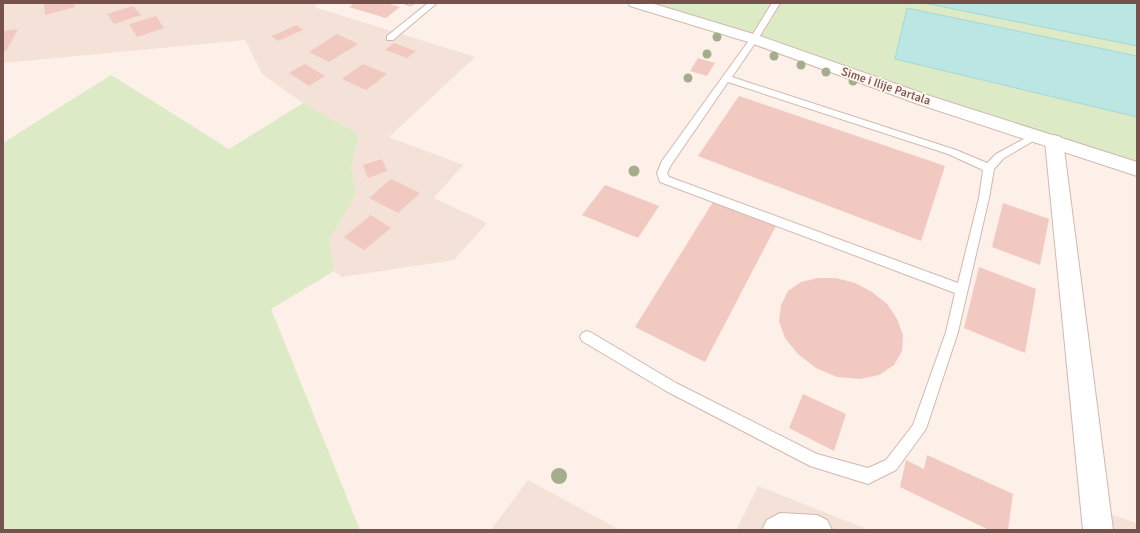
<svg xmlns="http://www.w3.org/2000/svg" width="1140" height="533" viewBox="0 0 1140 533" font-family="Signika,sans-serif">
  <rect width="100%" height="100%" fill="#fcf0e8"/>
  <!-- residential -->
  <g fill="#f4e1d7">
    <polygon points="3,3 319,3 314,7 475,57 389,137 463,165 434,198 487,223 454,260 342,277 334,271 329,240 356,194 351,168 359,136 303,103 262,74 245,40 3,63"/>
    <polygon points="528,480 620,530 491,530"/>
    <polygon points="758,486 869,530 736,530"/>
    <polygon points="1084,506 1137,523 1137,530 1086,530"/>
  </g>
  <!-- green -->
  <g fill="#ddeac6">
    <polygon points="635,3 1137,3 1137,169"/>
    <polygon points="111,75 229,149 303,103 359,135 351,168 356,194 329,240 334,271 271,309 360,530 3,530 3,143"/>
  </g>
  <!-- water -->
  <g fill="#bce6e3" stroke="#a3d8d5">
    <polygon points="924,3 1137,3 1137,46"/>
    <polygon points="907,8 1137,56 1137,117 895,59"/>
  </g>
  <!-- building -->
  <g fill="#f2c9c0">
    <polygon points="44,3 74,3 75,7 45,15"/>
    <polygon points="355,3 387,3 400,7 386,18 349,7"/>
    <polygon points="133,6 141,15 114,24 107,14"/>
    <polygon points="156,16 164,28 137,37 129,24"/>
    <polygon points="297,25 303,30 278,41 271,36"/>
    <polygon points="18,29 6,51 3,51 3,31"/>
    <polygon points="337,34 358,44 329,62 309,52"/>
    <polygon points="394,43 416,51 407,58 385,50"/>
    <polygon points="698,58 715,63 707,76 690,71"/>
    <polygon points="305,64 325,76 309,86 289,73"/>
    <polygon points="363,64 387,74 366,90 342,79"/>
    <polygon points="739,96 945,166 921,241 698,156"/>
    <polygon points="382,159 387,171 368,178 363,165"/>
    <polygon points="391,179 420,193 398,213 369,198"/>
    <polygon points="605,185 659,206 638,238 582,215"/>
    <polygon points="713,202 776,226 705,362 635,327"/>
    <polygon points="1003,203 1049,219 1040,265 992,247"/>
    <polygon points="371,215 391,228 364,250 344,237"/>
    <polygon points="979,267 1036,289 1025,353 964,328"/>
    <polygon points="818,278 836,278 855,283 872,292 887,304 897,319 903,335 902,351 894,365 879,375 860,379 837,377 816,368 798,354 785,338 779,321 781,305 788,291 801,282"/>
    <polygon points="803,394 846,414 834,451 789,428"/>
    <polygon points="927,455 1013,494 1008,530 989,530 900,487 906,460 924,469"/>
  </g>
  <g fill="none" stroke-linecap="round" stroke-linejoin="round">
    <defs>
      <g id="service">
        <polygon points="404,3 414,3 410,5"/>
        <polygon points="428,3 437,3 393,40 387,40 387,36"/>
        <path d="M772,3H780L758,39L732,77L956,150L987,163L996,154L1033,134L1037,133L1042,136L1004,158L994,169L989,198L958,332L926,429L896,470L868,484L810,466L666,391L582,341L580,337L582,333L587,331L592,333L676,383L817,454L868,468L886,460L913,425L946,332L955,293L660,182L657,173L662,161L750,39ZM728,82L948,154L983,170L979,198L958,283L669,177L667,173L671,165Z"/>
      </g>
      <g id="minor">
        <polygon points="1054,135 1061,137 1063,141 1113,530 1083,530 1045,141 1047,137"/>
        <polygon points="780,513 817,515 827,520 832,530 762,530 767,520"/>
      </g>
      <polygon id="tertiary" points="628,3 651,3 760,36 930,96 1137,162 1137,176 918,104 748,42 630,6"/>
    </defs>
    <!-- service casing -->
    <use href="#service" stroke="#d1b8b0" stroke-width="2"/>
    <!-- minor casing -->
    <use href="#minor" stroke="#d1b8b0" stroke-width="2"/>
    <!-- tertiary casing -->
    <use href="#tertiary" stroke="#d1b8b0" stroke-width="2"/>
    <!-- service -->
    <use href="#service" fill="#fff" fill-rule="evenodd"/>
    <!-- minor -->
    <use href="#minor" fill="#fff" fill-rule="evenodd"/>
    <!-- tertiary -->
    <use href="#tertiary" fill="#fff" fill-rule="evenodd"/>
  </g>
  <!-- trees -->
  <g fill="#a4ad8c">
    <circle cx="717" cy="37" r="4.5"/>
    <circle cx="707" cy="54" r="4.5"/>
    <circle cx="774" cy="56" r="4.5"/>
    <circle cx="801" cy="65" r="4.5"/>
    <circle cx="826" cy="72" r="4.5"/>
    <circle cx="688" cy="78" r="4.5"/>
    <circle cx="853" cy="81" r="4.5"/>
    <circle cx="634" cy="171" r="5.5"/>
    <circle cx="559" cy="476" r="8"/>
  </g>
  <g text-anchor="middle" stroke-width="3.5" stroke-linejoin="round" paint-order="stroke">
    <!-- far-street labels -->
    <g font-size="12" fill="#77524c" stroke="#fff5ef">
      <text transform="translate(886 86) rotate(19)" y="4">Sime i Ilije Partala</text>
    </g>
  </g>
  <!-- border -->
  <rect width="1140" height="533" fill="none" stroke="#77524c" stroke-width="8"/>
</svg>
